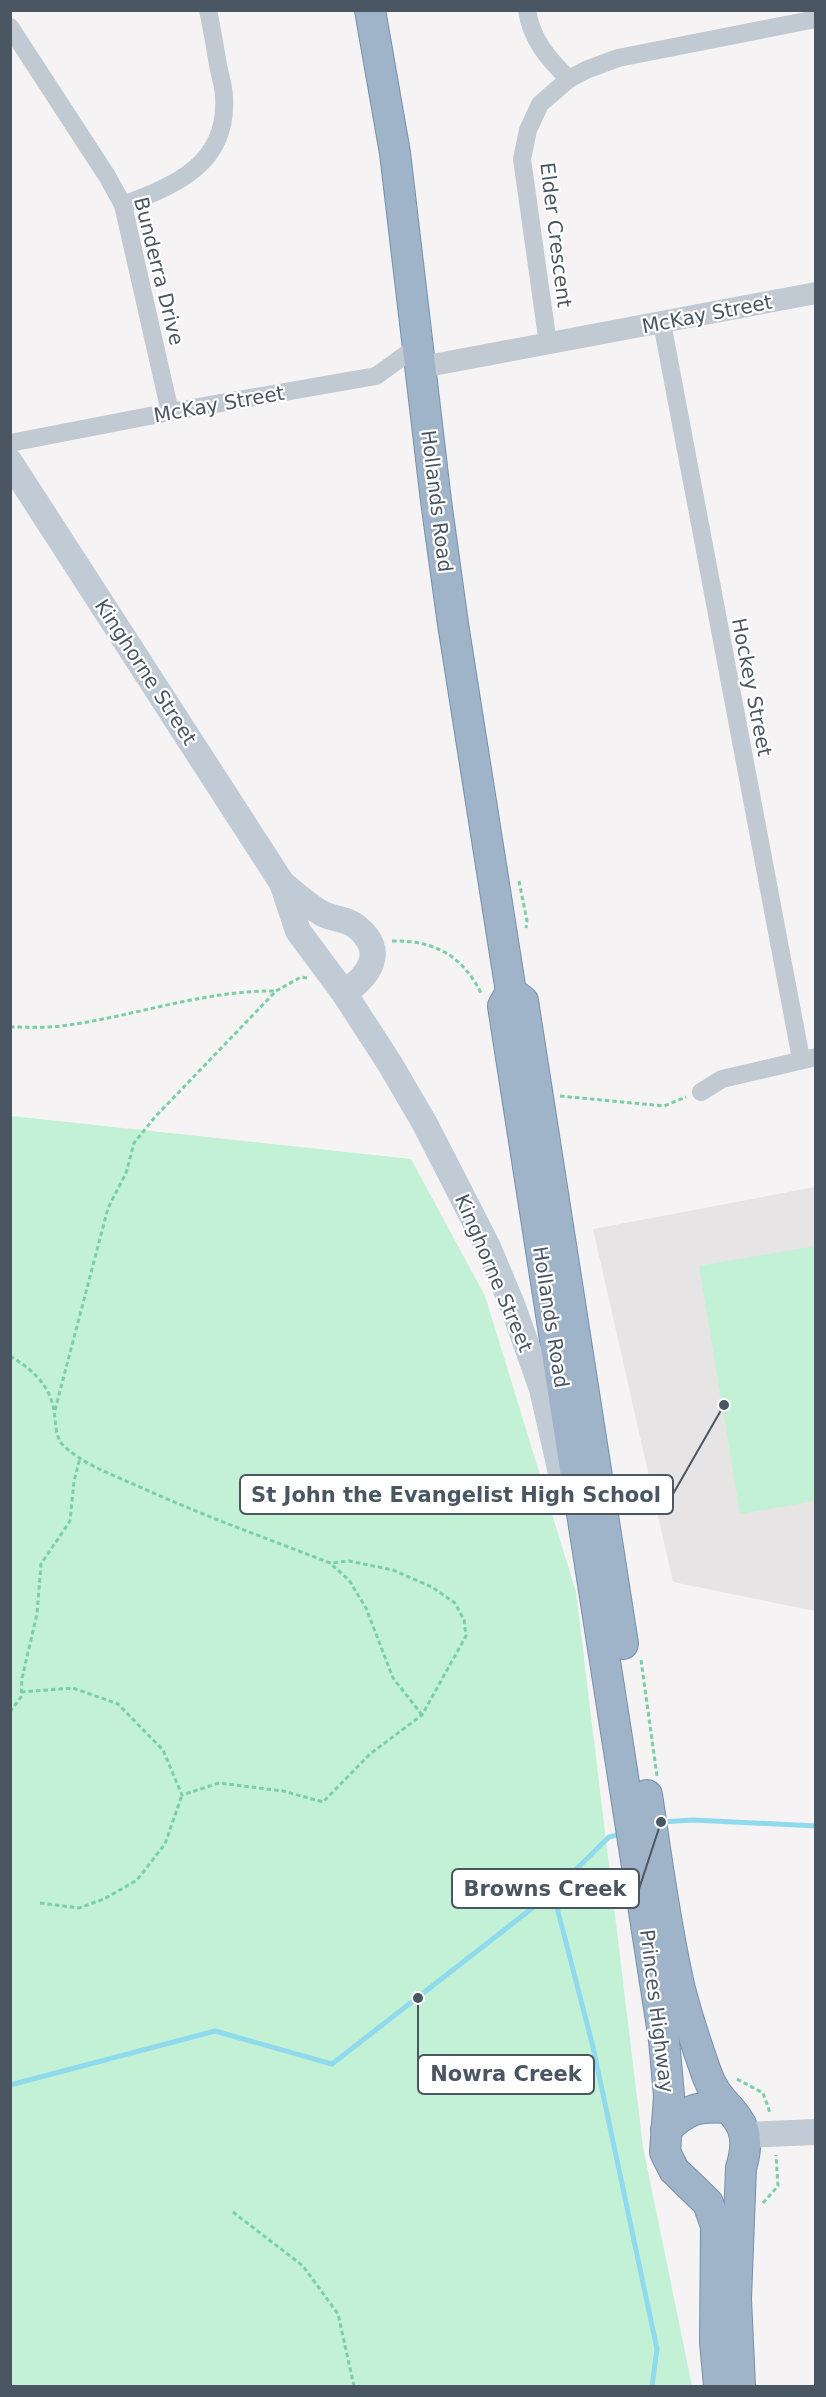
<svg xmlns="http://www.w3.org/2000/svg" width="826" height="2397" viewBox="0 0 826 2397" font-family="'DejaVu Sans',sans-serif">
  <rect width="100%" height="100%" fill="#f5f3f3"/>
  <!-- education -->
  <polygon fill="#e6e4e5" points="815,1187 815,1611 673,1582 593,1229"/>
  <!-- green -->
  <g fill="#c3f1d5">
    <polygon points="11,1116 411,1159 485,1296 576,1592 643,2147 692,2386 11,2386"/>
    <polygon points="815,1246 815,1501 740,1514 699,1266"/>
  </g>
  <g fill="none" stroke-linecap="round" stroke-linejoin="round">
    <!-- stream -->
    <g stroke="#90daee" stroke-width="5">
      <polyline points="661,1822 693,1820 816,1826"/>
      <polyline points="553,1892 609,1837 624,1833"/>
      <polyline points="10,2085 215,2031 332,2064 553,1892 593,2047 657,2349 652,2386"/>
    </g>
    <defs>
      <g id="trunk">
        <polyline points="370,10 395,153 436,501 453,624 511,992 503,1006 664,2040 669,2096 665,2152 674,2170 708,2203 716,2226 715,2342 719,2386"/>
        <polyline points="511,992 523,1001 623,1644"/>
        <path d="M647,1795C657,1859 665,1925 680,1989C687,2016 696,2044 706,2072C720,2115 758,2113 741,2168L736,2299L740,2386"/>
        <path d="M666,2130C687,2108 699,2106 729,2108"/>
      </g>
    </defs>
    <!-- trunk casing -->
    <use href="#trunk" stroke="#7690ad" stroke-width="32"/>
    <!-- path -->
    <g stroke="#7ad0a6" stroke-width="3" stroke-dasharray="4.5 3" stroke-linecap="butt">
      <polyline points="519,881 527,921 526,928"/>
      <path d="M392,941C435,940 463,956 482,995"/>
      <path d="M10,1027C27,1027 45,1028 61,1026C133,1017 203,990 276,991"/>
      <polyline points="560,1096 664,1106 686,1097"/>
      <path d="M10,1356C32,1369 50,1385 54,1411C56,1422 55,1437 63,1445C81,1463 108,1473 131,1483C196,1513 263,1537 330,1563L349,1580L366,1608L393,1678L422,1715"/>
      <polyline points="55,1410 108,1208 126,1173 134,1143 155,1117 276,991 301,977 307,978"/>
      <polyline points="641,1660 657,1776"/>
      <polyline points="21,1692 73,1688 118,1704 163,1750 182,1795 219,1783 283,1791 323,1802 370,1754 422,1715 466,1636 464,1620 455,1603 432,1587 393,1570 349,1561 330,1563"/>
      <polyline points="10,1712 21,1697 22,1678 37,1614 41,1564 70,1521 74,1481 80,1458"/>
      <polyline points="40,1903 79,1908 104,1899 137,1880 165,1844 182,1795"/>
      <polyline points="737,2079 763,2093 770,2113"/>
      <polyline points="763,2203 778,2186 776,2155"/>
      <polyline points="233,2212 303,2266 338,2314 354,2386"/>
    </g>
    <!-- minor -->
    <g stroke="#c1cad2" stroke-width="18">
      <path d="M527,10C531,39 549,60 569,79"/>
      <polyline points="10,27 107,176 123,205 170,412"/>
      <path d="M123,205C176,185 228,164 224,97C224,87 220,76 218,65C215,47 212,29 208,10"/>
      <polyline points="662,323 801,1059"/>
      <polyline points="548,344 522,159 528,130 540,104 569,79 586,70 618,58 816,19"/>
      <polyline points="10,443 170,412 376,376 419,345"/>
      <polyline points="701,1092 722,1079 816,1057"/>
    </g>
    <!-- tertiary -->
    <polyline stroke="#c1cad2" stroke-width="22" points="422,367 816,293"/>
    <!-- secondary -->
    <g stroke="#c1cbd6" stroke-width="26">
      <polyline points="10,462 282,883 298,931 344,993 390,1064 425,1124 488,1247 513,1307 542,1389 564,1486"/>
      <path d="M282,883C294,893 308,906 323,914C333,919 348,919 357,927C387,952 369,976 344,993"/>
      <polyline points="746,2135 816,2132"/>
    </g>
    <!-- trunk -->
    <use href="#trunk" stroke="#9fb4c9" stroke-width="30"/>
  </g>
  <g text-anchor="middle" stroke-width="4.5" stroke-linejoin="round" paint-order="stroke">
    <!-- street labels -->
    <g font-size="20" fill="#4a5661" stroke="#fff">
      <text transform="translate(556 235) rotate(83)" y="7">Elder Crescent</text>
      <text transform="translate(159 271) rotate(76)" y="7">Bunderra Drive</text>
      <text transform="translate(707 314) rotate(-11)" y="7">McKay Street</text>
      <text transform="translate(219 404) rotate(-10)" y="7">McKay Street</text>
      <text transform="translate(437 501) rotate(83)" y="7">Hollands Road</text>
      <text transform="translate(146 672) rotate(57)" y="7">Kinghorne Street</text>
      <text transform="translate(752 687) rotate(79)" y="7">Hockey Street</text>
      <text transform="translate(494 1273) rotate(67)" y="7">Kinghorne Street</text>
      <text transform="translate(551 1317) rotate(81)" y="7">Hollands Road</text>
      <text transform="translate(657 2011) rotate(83)" y="7">Princes Highway</text>
    </g>
  </g>
  <!-- callouts -->
  <path fill="none" stroke="#4a5661" stroke-width="2" d="M724 1405L673 1494M661 1822L639 1889M418 1998L418 2074"/>
  <g fill="#4a5661" stroke="#fff" stroke-width="2">
    <circle cx="724" cy="1405" r="6"/>
    <circle cx="661" cy="1822" r="6"/>
    <circle cx="418" cy="1998" r="6"/>
  </g>
  <g fill="#fff" stroke="#4a5661" stroke-width="2">
    <rect x="240" y="1475" width="433" height="39" rx="6"/>
    <rect x="452" y="1869" width="187" height="39" rx="6"/>
    <rect x="418" y="2055" width="176" height="39" rx="6"/>
  </g>
  <g font-size="21" text-anchor="middle" font-weight="bold" fill="#4a5661">
    <text x="456" y="1502">St John the Evangelist High School</text>
    <text x="545" y="1896">Browns Creek</text>
    <text x="506" y="2081">Nowra Creek</text>
  </g>
  <!-- border -->
  <rect width="826" height="2397" fill="none" stroke="#4a5661" stroke-width="24"/>
</svg>
